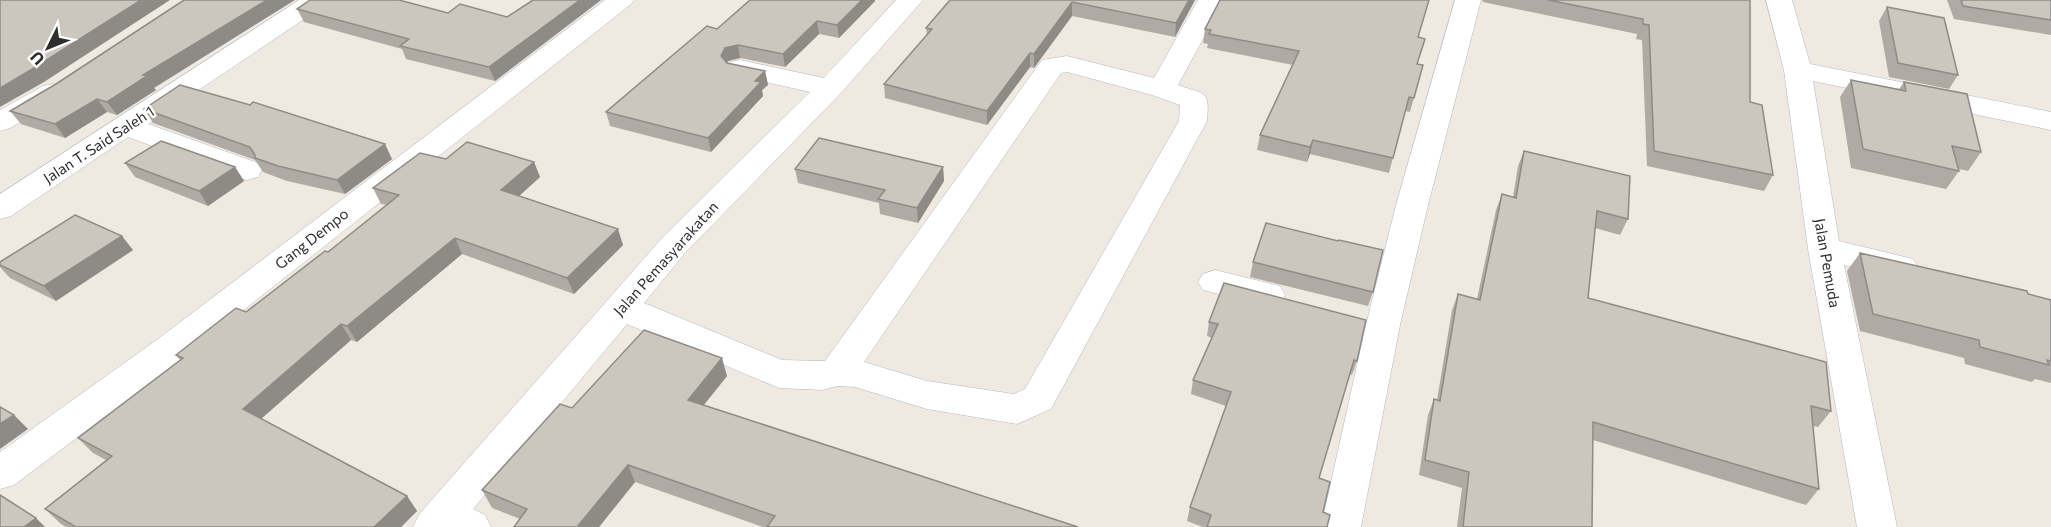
<svg xmlns="http://www.w3.org/2000/svg" width="2051" height="527" viewBox="0 0 2051 527" font-family="Commissioner,sans-serif">
  <rect width="100%" height="100%" fill="#efe9e1"/>
  <g fill="none" stroke-linecap="round" stroke-linejoin="round">
    <defs>
      <g id="minor">
        <polygon points="299,0 329,0 325,5 148,124 258,163 262,170 258,177 247,180 236,177 128,137 11,216 0,219 0,194"/>
        <polygon points="605,0 634,0 630,5 184,357 14,485 0,489 0,452 158,339"/>
        <path d="M896,0H923L840,94L685,253L644,303L782,360L825,361L1042,60L1067,56L1154,78L1198,0H1224L1178,85C1205,95 1210,89 1207,121L1051,409L1017,424L927,409L855,387L837,386L822,390L779,388L627,324L473,509L485,515L491,527H413L419,515L429,503L663,237L810,92L730,74L726,68L730,62L740,60L824,78ZM1067,72L1152,95L1180,105L1179,121L1025,389L1014,394L927,381L864,362L1061,73Z"/>
        <polygon points="1455,0 1481,0 1428,205 1400,325 1361,527 1321,527 1366,325 1396,205"/>
        <polygon points="1766,0 1792,0 1810,64 2051,112 2051,130 1813,81 1839,241 1913,259 1918,267 1913,275 1901,279 1844,265 1897,527 1857,527 1808,249 1784,70"/>
        <polygon points="53,84 63,86 67,92 63,98 10,128 0,131 0,110 43,86"/>
        <polygon points="1215,270 1280,286 1285,295 1280,304 1268,307 1203,290 1198,282 1203,274"/>
      </g>
    </defs>
    <!-- minor casing -->
    <use href="#minor" stroke="#b4b7c1" stroke-width="1"/>
    <!-- minor -->
    <use href="#minor" fill="#fff" fill-rule="evenodd"/>
  </g>
  <!-- wall -->
  <g fill="#afaba4">
    <polygon points="533,0 601,0 495,81 406,59 402,49 304,22 297,9 448,13 507,17"/>
    <polygon points="750,0 875,0 875,1 839,38 819,34 785,67 740,58 728,61 727,63 765,71 768,85 762,90 763,96 711,152 610,126 606,112 717,29"/>
    <polygon points="950,0 1195,0 1175,37 1072,16 1034,68 1030,67 987,125 885,98 884,84 927,35 926,28"/>
    <polygon points="1482,0 1750,0 1750,102 1773,175 1764,191 1647,166 1642,40 1636,39 1637,34 1483,2"/>
    <polygon points="1947,0 2051,0 2051,35 1954,19"/>
    <polygon points="1887,7 1958,75 1949,89 1889,77 1879,21"/>
    <polygon points="1205,29 1418,37 1417,64 1423,65 1410,112 1405,111 1389,173 1310,154 1307,162 1257,150 1260,135 1293,65 1207,48 1208,44 1203,43"/>
    <polygon points="1851,80 1899,89 1904,82 1981,152 1968,171 1959,169 1959,171 1946,189 1851,168 1840,97"/>
    <polygon points="56,84 154,88 156,90 117,115 107,112 65,138 21,124 10,111"/>
    <polygon points="144,109 392,159 345,194 287,181 263,172 255,160 153,123"/>
    <polygon points="1524,151 1628,219 1620,235 1595,228 1588,298 1831,411 1818,427 1813,426 1819,489 1806,505 1593,440 1592,527 1457,527 1462,488 1419,475 1428,415 1434,399 1437,400 1452,310 1458,294 1477,299 1496,210 1502,194 1513,197 1518,166"/>
    <polygon points="446,159 534,162 540,177 519,196 623,245 574,294 462,254 357,342 351,340 261,419 407,496 417,511 401,527 66,527 61,524 45,509 106,460 93,453 78,438 180,360 176,355 246,312 328,252 387,205 381,204 373,188"/>
    <polygon points="125,163 235,167 244,181 208,206 135,177"/>
    <polygon points="943,167 944,181 918,223 880,214 879,203 798,183 795,169"/>
    <polygon points="133,250 56,301 10,278 0,267 0,262"/>
    <polygon points="1860,253 2051,300 2051,383 2035,379 2032,382 1965,364 1964,358 1860,331 1847,271"/>
    <polygon points="1253,262 1373,292 1368,306 1250,277"/>
    <polygon points="1209,322 1357,361 1352,375 1349,374 1319,478 1323,512 1327,527 1203,527 1187,521 1190,507 1226,406 1191,394 1193,380 1212,338 1207,336"/>
    <polygon points="727,376 704,405 1078,527 763,527 635,482 599,527 514,527 520,519 492,508 482,490 572,408"/>
  </g>
  <!-- shaded-wall -->
  <g fill="#8e8b86">
    <polygon points="141,0 170,0 44,82 0,107 0,88"/>
    <polygon points="267,0 295,0 154,88 156,90 117,115 107,102 143,75"/>
    <polygon points="580,0 601,0 495,81 489,67"/>
    <polygon points="862,0 875,0 875,1 839,38 837,25"/>
    <polygon points="1189,0 1195,0 1175,37 1176,23"/>
    <polygon points="1072,2 1072,16 1034,68 1034,54"/>
    <polygon points="817,21 819,34 785,67 783,54"/>
    <polygon points="738,45 740,58 728,61 724,69 721,56 725,48"/>
    <polygon points="1030,53 1030,67 987,125 987,111"/>
    <polygon points="765,71 768,85 762,90 763,96 711,152 708,138 755,81"/>
    <polygon points="97,99 107,112 65,138 55,124"/>
    <polygon points="1313,140 1310,154 1307,162 1310,147"/>
    <polygon points="385,144 392,159 345,194 337,180"/>
    <polygon points="534,162 540,177 508,206 501,190"/>
    <polygon points="235,167 244,181 208,206 199,191"/>
    <polygon points="943,167 944,181 918,223 917,208"/>
    <polygon points="618,229 623,245 574,294 567,278"/>
    <polygon points="122,236 133,250 56,301 44,286"/>
    <polygon points="455,238 462,254 357,342 347,326"/>
    <polygon points="341,324 351,340 255,424 243,409"/>
    <polygon points="722,358 727,376 694,417 688,400"/>
    <polygon points="14,415 28,429 0,449 0,424"/>
    <polygon points="628,465 635,482 599,527 577,527"/>
    <polygon points="407,496 417,511 401,527 374,527"/>
    <polygon points="36,518 45,527 24,527"/>
  </g>
  <!-- building -->
  <g fill="#cbc7bf" stroke="#8e8b86" stroke-width="1.5">
    <polygon points="0,0 141,0 34,68 0,88"/>
    <polygon points="184,0 267,0 143,75 147,76 107,102 97,99 55,124 10,111 56,84"/>
    <polygon points="310,0 399,0 448,13 460,4 507,17 533,0 580,0 489,67 400,46 409,39 297,9"/>
    <polygon points="750,0 862,0 837,25 817,21 783,54 738,45 725,48 721,56 727,63 765,71 755,81 761,82 708,138 606,112 707,26 717,29"/>
    <polygon points="950,0 1189,0 1176,23 1072,2 1034,54 1030,53 987,111 884,84 932,29 926,28"/>
    <polygon points="1220,0 1429,0 1418,37 1425,39 1417,64 1423,65 1414,98 1409,97 1393,158 1313,140 1310,147 1260,135 1299,51 1209,34 1211,30 1205,29"/>
    <polygon points="1548,0 1750,0 1750,102 1762,105 1773,175 1654,151 1649,25 1643,24 1643,19"/>
    <polygon points="1961,0 2051,0 2051,20 1963,6"/>
    <polygon points="1887,7 1944,18 1958,75 1898,63"/>
    <polygon points="1851,80 1906,91 1904,82 1967,94 1981,152 1952,146 1959,171 1863,149"/>
    <polygon points="180,85 250,105 253,102 385,144 337,180 278,166 255,158 255,155 250,147 144,109"/>
    <polygon points="819,138 943,167 917,208 878,199 885,190 795,169"/>
    <polygon points="161,141 235,167 199,191 125,163"/>
    <polygon points="467,142 534,162 501,190 618,229 567,278 455,238 347,326 341,324 243,409 407,496 374,527 76,527 45,509 112,456 78,438 183,358 176,355 236,308 246,312 325,251 328,252 399,195 373,188 420,153 446,159"/>
    <polygon points="1524,151 1630,176 1628,219 1597,211 1588,298 1826,362 1831,411 1811,406 1819,489 1593,422 1592,527 1463,527 1469,472 1425,460 1434,399 1440,401 1458,294 1480,300 1502,194 1516,198"/>
    <polygon points="75,215 122,236 44,286 0,265 0,262"/>
    <polygon points="1266,223 1338,241 1339,240 1383,250 1373,292 1253,262"/>
    <polygon points="1860,253 2027,291 2028,294 2051,300 2051,361 2047,360 2049,365 1980,347 1979,340 1873,314"/>
    <polygon points="1224,283 1366,320 1357,361 1354,360 1319,478 1330,482 1323,512 1330,515 1327,527 1207,527 1211,515 1190,507 1231,392 1193,380 1218,324 1209,322"/>
    <polygon points="644,330 722,358 688,400 1078,527 767,527 775,516 628,465 577,527 514,527 527,509 482,490 560,404 572,408"/>
    <polygon points="0,407 14,415 0,424"/>
    <polygon points="0,495 36,518 24,527 0,527"/>
  </g>
  <g text-anchor="middle" stroke-width="4.5" stroke-linejoin="round" paint-order="stroke">
    <!-- street labels -->
    <g font-size="15" fill="#2e2e2e" stroke="#fff">
      <text transform="translate(99 145) rotate(-33)" y="5">Jalan T. Said Saleh 1</text>
      <text transform="translate(312 239) rotate(-38)" y="5">Gang Dempo</text>
      <text transform="translate(666 259) rotate(-48)" y="5">Jalan Pemasyarakatan</text>
      <text transform="translate(1827 263) rotate(80)" y="5">Jalan Pemuda</text>
    </g>
  </g>
  <!-- north arrow -->
  <g transform="translate(48 48) rotate(227)" stroke="#ffffff" stroke-width="4.5" paint-order="stroke">
  <path d="M0-4.5L10 22L0 15L-10 22Z" fill="#2e2e2e"/>
  <text y="-9" font-size="16" font-weight="bold" text-anchor="middle" fill="#2e2e2e">U</text>
  </g>
</svg>
